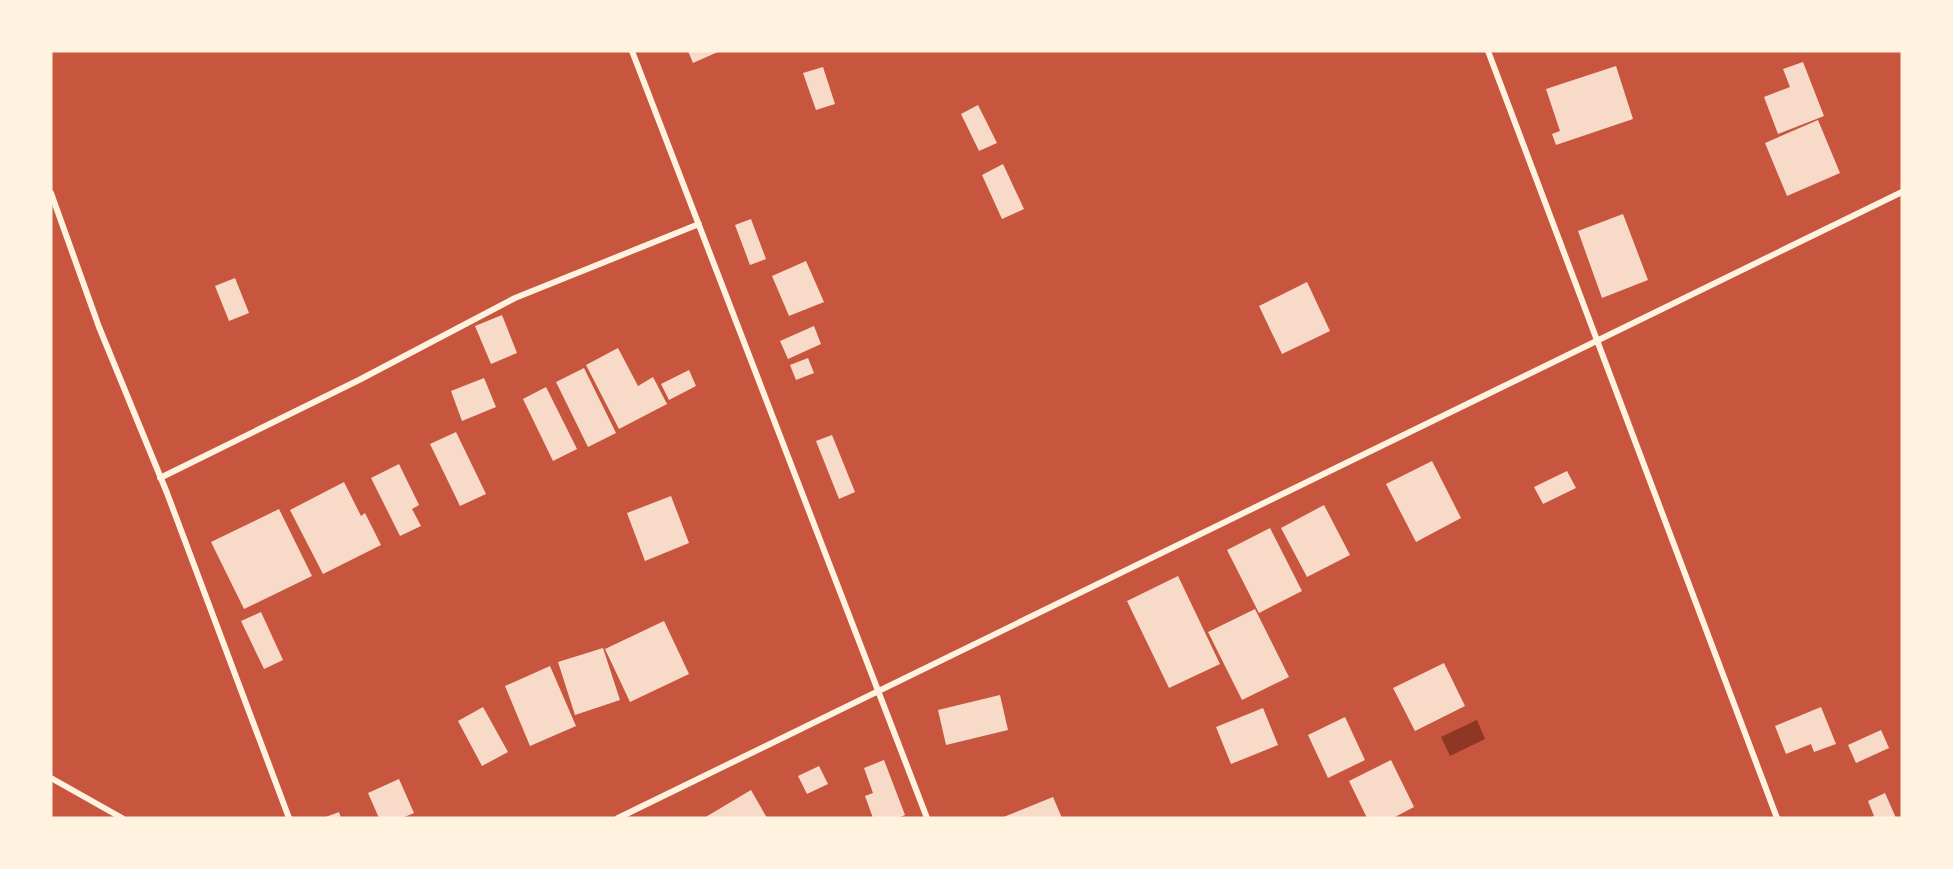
<svg xmlns="http://www.w3.org/2000/svg" width="1953" height="869" viewBox="0 0 1953 869" font-family="'Golos Text',sans-serif">
<style>
.water{fill:#8f3625}
.building{fill:#f7dbc8}
.lines{fill:none;stroke-linecap:round;stroke-linejoin:round}
.minor{stroke:#fff3e0;stroke-width:6}
</style>
<rect width="100%" height="100%" fill="#c8553d"/>
<path class="water" d="M1477 720 1485 739 1450 756 1441 737Z"/>
<path class="building" d="M688 51H720L693 63Z
M1803 62 1824 116 1778 134 1764 97 1790 87 1783 69Z
M1616 66 1633 119 1556 145 1552 134 1560 131 1546 89Z
M823 67 835 104 816 110 803 73Z
M978 105 997 143 979 151 961 114Z
M1818 120 1840 173 1787 196 1765 143Z
M1003 164 1024 209 1002 219 982 175Z
M1623 214 1648 280 1602 298 1578 231Z
M751 219 766 259 750 265 735 225Z
M806 261 824 302 789 316 772 276Z
M235 278 249 313 229 321 215 286Z
M1307 282 1330 331 1282 354 1259 306Z
M502 315 517 353 491 364 475 326Z
M814 326 821 344 788 359 780 341Z
M618 348 638 386 653 377 667 404 619 429 586 365Z
M808 358 814 373 796 380 790 365Z
M584 368 616 433 588 447 556 382Z
M689 370 696 386 669 400 661 384Z
M484 378 496 407 462 421 451 391Z
M546 387 577 449 553 461 523 399Z
M456 432 486 494 460 506 430 444Z
M832 435 855 492 839 499 816 441Z
M1432 461 1461 518 1416 542 1386 484Z
M399 464 419 505 412 509 421 526 400 536 371 478Z
M1567 471 1576 488 1543 504 1534 487Z
M344 482 361 516 365 513 381 545 323 574 290 510Z
M671 496 689 543 645 561 627 513Z
M1324 505 1350 555 1307 577 1281 528Z
M279 509 312 576 244 609 211 542Z
M1270 528 1302 591 1259 613 1227 550Z
M1178 576 1220 664 1169 688 1127 601Z
M1255 609 1289 677 1242 700 1208 632Z
M261 612 283 660 264 669 241 621Z
M664 621 689 674 630 702 605 649Z
M603 648 620 700 575 715 558 662Z
M1444 663 1465 706 1415 731 1393 688Z
M550 666 576 726 530 746 505 686Z
M1000 695 1008 730 946 745 938 710Z
M483 707 508 752 482 766 458 721Z
M1821 707 1836 744 1814 752 1811 744 1786 754 1775 726Z
M1263 708 1278 745 1231 764 1216 727Z
M1345 717 1365 760 1328 778 1308 735Z
M1881 730 1889 748 1856 763 1848 745Z
M884 760 905 815 898 818H873L865 796 873 793 864 768Z
M1391 760 1414 807 1393 818H1367L1349 781Z
M819 766 828 784 807 794 798 776Z
M399 779 414 813 402 818H379L368 793Z
M751 790 767 818H704Z
M1885 793 1896 818H1869L1874 816 1868 801Z
M1053 797 1062 818H1001Z
M339 812 341 818H323Z"/>
<g class="lines">
<path class="minor" d="M632 51 927 818
M1488 51 1777 818
M51 193 99 327 167 493 289 818
M160 478 359 380 515 298 699 224
M51 778 122 818
M618 818 1902 192"/>
</g>
<rect width="1953" height="869" fill="none" stroke="#fff3e0" stroke-width="105"/>
</svg>
